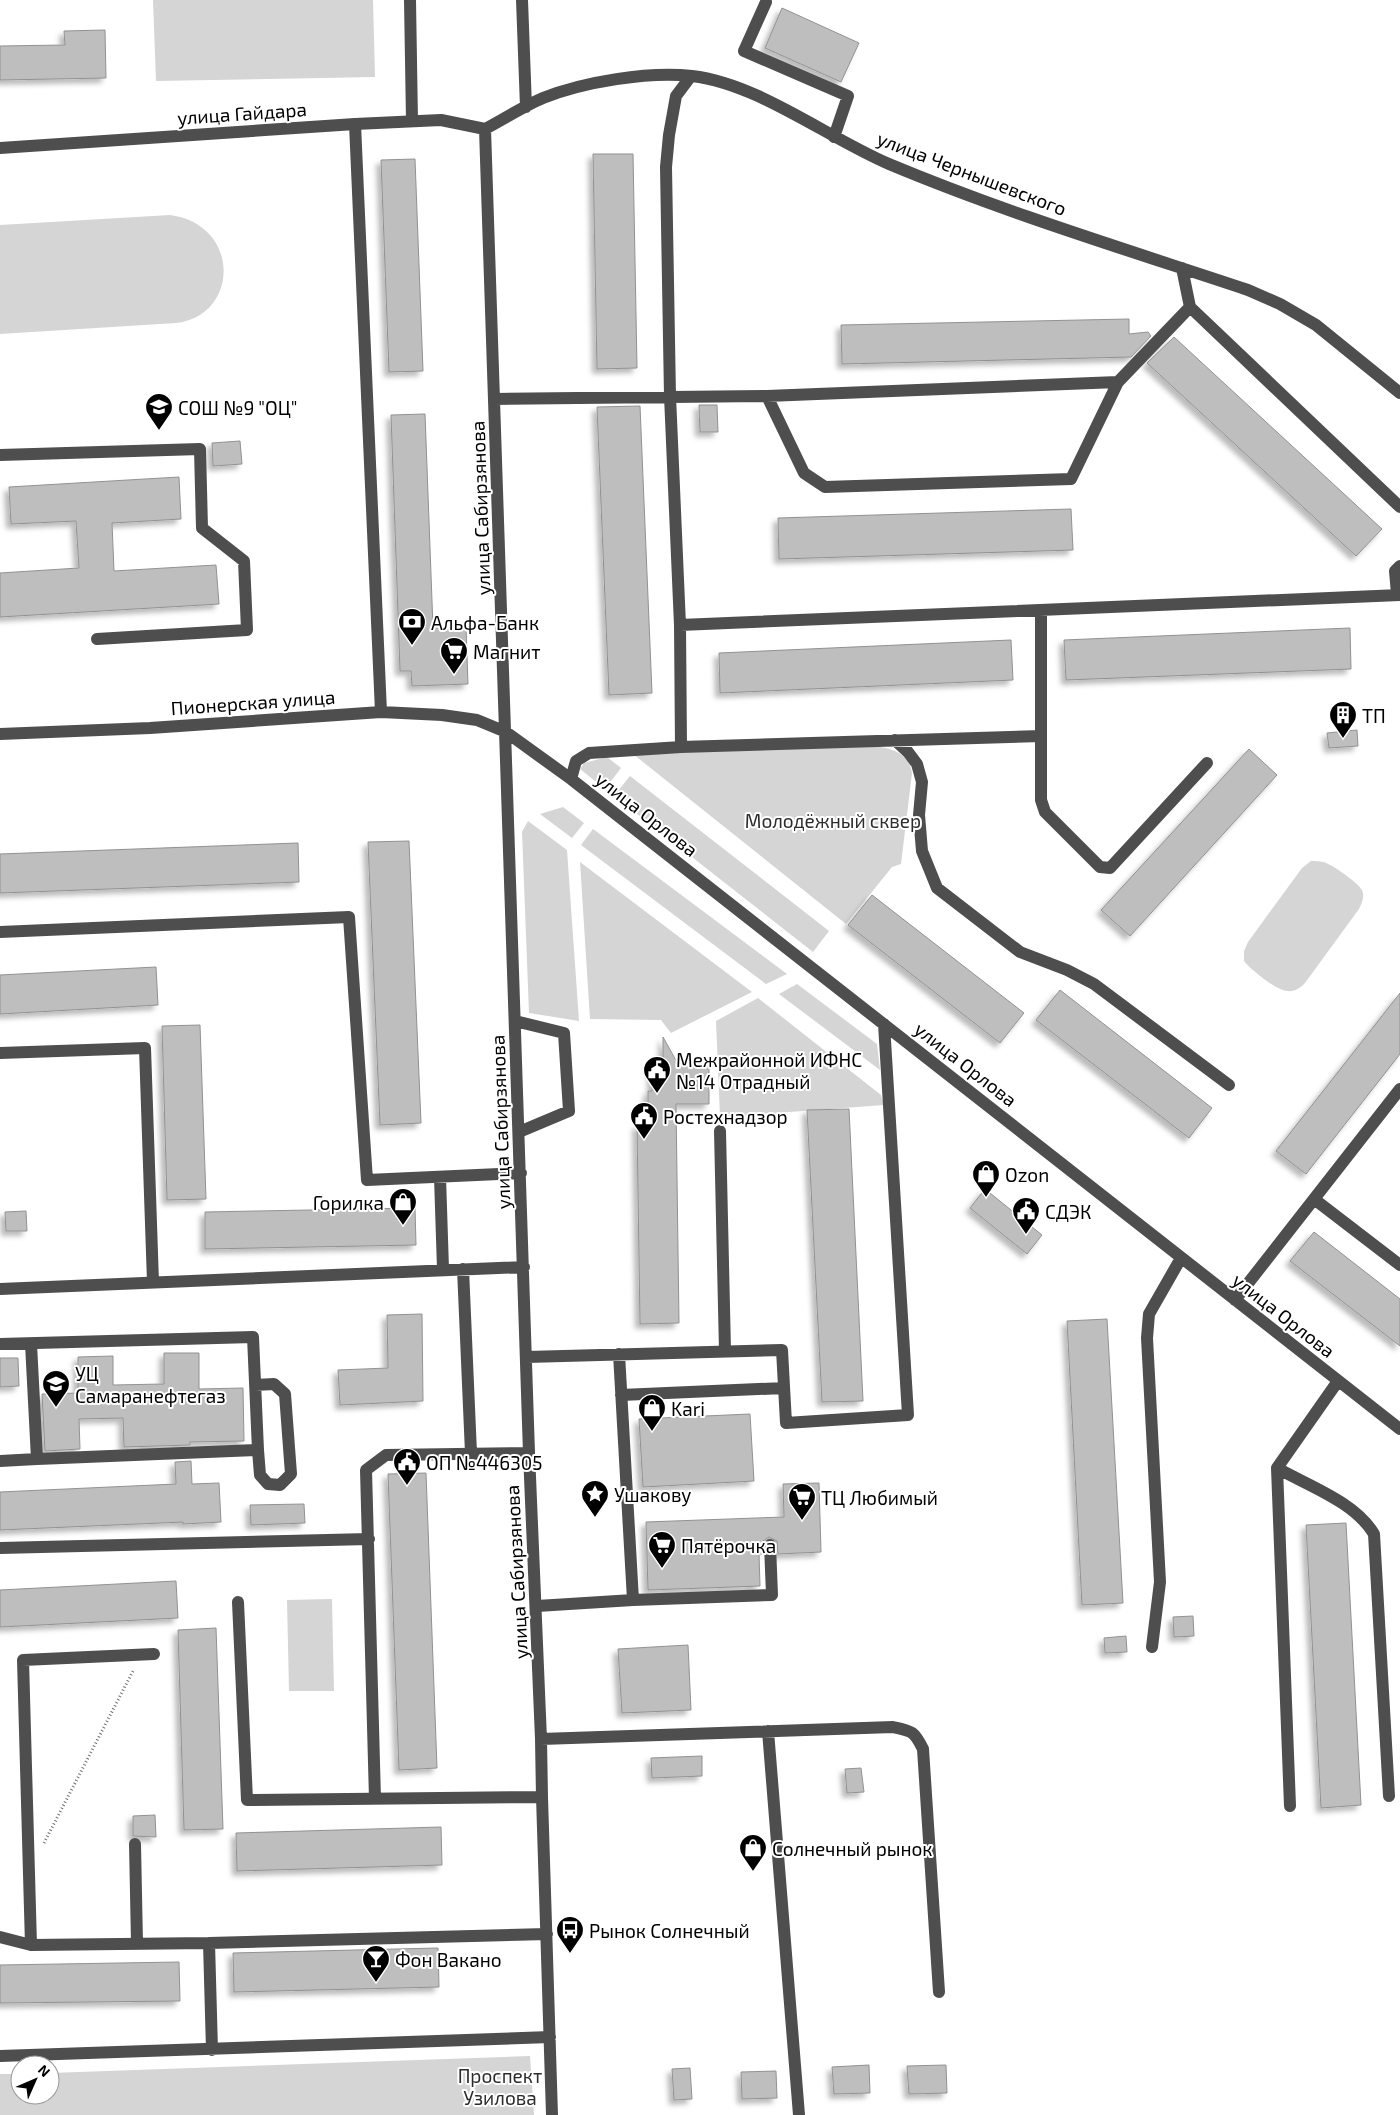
<svg xmlns="http://www.w3.org/2000/svg" width="1400" height="2115" viewBox="0 0 1400 2115" font-family="'Exo 2',sans-serif">
<style>
.green{fill:#d5d5d5}
.building{fill:#bebebe;stroke:#929292;filter:url(#shadow)}
.lines{fill:none;stroke-linecap:round;stroke-linejoin:round}
.path{stroke:#707070;stroke-width:3;stroke-dasharray:1 2.5;stroke-linecap:butt}
.minor{stroke:#4e4e4e;stroke-width:12}
.labels{text-anchor:middle;dominant-baseline:central;stroke-width:4;stroke-linejoin:round;paint-order:stroke}
.street-label{font-size:19px;fill:#000;stroke:#fff}
.poi-label{font-size:19px;fill:#000;stroke:#fff;text-anchor:start}
.park-label{font-size:19px;fill:#2c2c2c;stroke:#fff}
</style>
<defs>
<filter id="shadow"><feDropShadow dx="-4.5" dy="4.5" stdDeviation="2.5" flood-color="#0004"/></filter>
</defs>
<rect width="100%" height="100%" fill="#fff"/>
<path class="green" d="M153 0H373L375 77 156 81Z
M170 215C242 225 239 316 176 323L0 334V225Z
M875 746C893 749 909 753 912 773L901 864 892 867 846 924 633 754Z
M607 757 621 768 605 789 580 769 584 763Z
M630 776 829 931 813 952 614 796Z
M563 807 584 823 572 838 540 814Z
M528 821 567 850 579 1021 529 1013 522 832Z
M593 829 787 974 766 984 581 845Z
M1311 861C1315 861 1319 861 1323 862 1332 864 1357 882 1362 890 1365 896 1362 903 1359 909L1305 983C1300 988 1295 992 1287 991 1276 990 1251 970 1244 961V951L1248 942 1302 868Z
M580 862 752 992 671 1033 661 1020 590 1019Z
M797 984 877 1044 880 1070 779 994Z
M758 998 881 1095 884 1105 720 1117 716 1021Z
M332 1599 334 1691H289L287 1600Z
M530 2056 534 2115H0V2074H20V2095H50V2073Z"/>
<path class="building" d="M782 8 859 43 841 82 765 48Z
M105 30 106 78 0 80V46L65 45 64 31Z
M593 154H633L637 368 597 369Z
M415 159 423 371 389 372 381 160Z
M1129 319V334L1148 332 1151 336 1131 357 842 364 841 325Z
M1174 337 1382 529 1356 556 1147 363Z
M699 405H717L718 432H700Z
M640 406 652 693 609 695 597 407Z
M425 414 433 628 466 627 468 684 412 686 411 671H400L391 415Z
M240 441 242 464 213 466 212 443Z
M179 477 181 519 112 523 114 571 216 565 219 604 0 617V573L79 568 76 521 11 524 9 487Z
M1071 509 1073 550 779 559 778 518Z
M1350 628 1351 669 1066 680 1064 640Z
M1011 640 1013 680 720 693 719 653Z
M1357 730 1358 746 1329 748 1327 733Z
M1249 749 1277 775 1130 936 1101 910Z
M409 841 421 1123 380 1125 368 842Z
M298 843 299 882 0 893V854Z
M872 895 1024 1013 1000 1043 848 925Z
M156 967 158 1005 0 1014V975Z
M1060 990 1212 1108 1189 1138 1036 1020Z
M1400 993V1054L1306 1174 1276 1151Z
M200 1025 206 1199 167 1200 162 1026Z
M663 1037 678 1064 709 1065V1104H676L679 1323 640 1324 637 1125H648V1091H652V1065H663Z
M849 1109 863 1401 822 1402 807 1110Z
M985 1189 1042 1235 1027 1254 970 1208Z
M415 1208 416 1245 205 1249V1212Z
M26 1211 27 1231H6L5 1212Z
M1314 1232 1400 1299V1346L1290 1261Z
M422 1314 423 1401 340 1405 338 1370 388 1368 387 1315Z
M1107 1319 1123 1603 1082 1605 1067 1321Z
M164 1353H199V1389L243 1388 244 1441 190 1442V1445L124 1447 123 1418 79 1419 80 1449 45 1451 42 1394 78 1393V1357L113 1356V1385L164 1384Z
M0 1358H18L19 1386 0 1387Z
M750 1414 754 1481 643 1487 639 1419Z
M191 1461 192 1484 219 1483 221 1522 183 1524V1522L0 1530V1492L176 1484 175 1462Z
M426 1473 437 1768 399 1770 388 1474Z
M819 1483 821 1552 778 1554 777 1541 769 1537 763 1541 762 1554H759L760 1586 648 1590 646 1522 784 1517 783 1484Z
M304 1504 305 1523 251 1525 250 1505Z
M1346 1523 1361 1805 1321 1808 1306 1525Z
M176 1581 178 1618 0 1627V1590Z
M1193 1616 1194 1636 1174 1637 1173 1617Z
M216 1628 223 1829 184 1830 178 1630Z
M1126 1636 1127 1652 1105 1653 1104 1638Z
M688 1645 691 1710 622 1713 618 1649Z
M702 1756V1776L652 1778 651 1758Z
M861 1768 864 1792 847 1793 845 1769Z
M155 1815 156 1837 133 1836V1816Z
M441 1827 442 1865 237 1871 236 1833Z
M438 1948 439 1987 234 1992 233 1953Z
M179 1962 180 2001 0 2003V1965Z
M869 2065 870 2093 834 2094 832 2067Z
M946 2065 947 2093 909 2094 907 2066Z
M690 2068 692 2099 674 2100 672 2069Z
M776 2071 777 2098 742 2099 741 2072Z"/>
<g class="lines">
<path class="path" d="M44 1843 133 1671"/>
<path class="minor" d="M410 0 412 121
M522 0 526 107
M766 2 744 51 848 96 834 137
M355 124 381 712
M485 129 529 1453 541 1739 542 1797 552 2115
M485 129C504 119 524 106 543 98 583 82 649 71 692 76 759 84 826 137 889 164 1006 213 1128 250 1248 290L1280 304 1316 325 1400 393
M0 148 355 124 441 120 485 129
M1190 307 1400 507
M767 396 804 473 825 487 1071 479 1118 382
M495 399 767 396 1118 382 1190 307 1182 268
M0 455 200 449 202 528 244 561 247 630 97 639
M1397 594 1395 571 1400 566
M1041 610V800L1045 812 1100 867 1110 868 1207 763
M680 625 1400 595
M0 734 150 728 381 712 442 715 477 720 506 732 571 779 1400 1429
M895 740 908 752 917 764 922 782 919 815 922 851 937 888 1020 952 1067 970 1094 984 1229 1085
M681 747 680 625 670 396 666 167 669 135 676 96 691 76
M571 779 576 761 589 753 681 747 1041 736
M0 932 349 917 367 1180 521 1173
M515 1021 564 1033 569 1111 519 1132
M0 1053 145 1048 153 1282
M720 1131 725 1351
M440 1177 443 1269
M1314 1199 1400 1265
M463 1269 471 1453
M0 1289 524 1267
M1235 1300 1400 1089
M0 1344 253 1337 258 1450 37 1459 31 1344
M527 1357 782 1350 786 1423 908 1415 884 1024
M1338 1381 1277 1468C1309 1486 1355 1502 1374 1534L1389 1796
M255 1385 274 1384 285 1394 291 1474 280 1485 268 1484 260 1475 258 1450
M621 1395 784 1388
M0 1461 37 1459
M1277 1468 1290 1806
M0 1548 369 1539
M633 1600 772 1595 770 1545
M238 1602 247 1800 542 1797
M537 1606 633 1600 619 1354
M1152 1647 1160 1582 1147 1338 1149 1314 1181 1258
M768 1731 799 2115
M541 1739 893 1727C912 1731 914 1731 923 1749L939 1992
M375 1799 366 1470 386 1455 529 1453
M135 1844 137 1943
M0 1937 31 1945 209 1943 547 1934
M209 1943 212 2050
M31 1945 23 1660 154 1654
M0 2056 550 2037"/>
</g>
<defs>
<symbol id="school-pin" viewBox="-11 -11 22 30"><path d="M0 17L-7.5 6A9.5 9.5 0 1 1 7.5 6Z" fill="#000" stroke="#fff"/><path d="M0-5L7-2L0 1L-7-2ZM-4 1L0 2.5L4 1V4Q0 6-4 4Z" fill="#fff"/></symbol>
<symbol id="bank-pin" viewBox="-11 -11 22 30"><path d="M0 17L-7.5 6A9.5 9.5 0 1 1 7.5 6Z" fill="#000" stroke="#fff"/><path d="M-6-4H6V4H-6ZM0-2.3a2.3 2.3 0 1 0 0 4.6a2.3 2.3 0 1 0 0-4.6Z" fill="#fff"/></symbol>
<symbol id="supermarket-pin" viewBox="-11 -11 22 30"><path d="M0 17L-7.5 6A9.5 9.5 0 1 1 7.5 6Z" fill="#000" stroke="#fff"/><path d="M-6-5.5h2.5l.6 2H6L4.5 2H-2.5L-4.4-4H-6ZM-1.5 3.2a1.3 1.3 0 1 0 .1 0ZM3 3.2a1.3 1.3 0 1 0 .1 0Z" fill="#fff"/></symbol>
<symbol id="building-pin" viewBox="-11 -11 22 30"><path d="M0 17L-7.5 6A9.5 9.5 0 1 1 7.5 6Z" fill="#000" stroke="#fff"/><path d="M-4-6H4V6H1V3H-1V6H-4ZM-2.5-4.3h1.7v1.8h-1.7ZM.8-4.3h1.7v1.8H.8ZM-2.5-1h1.7V.8h-1.7ZM.8-1h1.7V.8H.8Z" fill="#fff"/></symbol>
<symbol id="civic-pin" viewBox="-11 -11 22 30"><path d="M0 17L-7.5 6A9.5 9.5 0 1 1 7.5 6Z" fill="#000" stroke="#fff"/><path d="M-.6-6.5H3V-4.5H.6V-3L4-1V1h2V6H-6V1h2V-1L-.6-3ZM-1.2 2.5V6h2.4V2.5Z" fill="#fff"/></symbol>
<symbol id="shop-pin" viewBox="-11 -11 22 30"><path d="M0 17L-7.5 6A9.5 9.5 0 1 1 7.5 6Z" fill="#000" stroke="#fff"/><path d="M-5-2.5h2.3a2.7 3.5 0 0 1 5.4 0H5L5.5 6h-11ZM-1.5-2.5h3a1.5 2.3 0 0 0-3 0Z" fill="#fff"/></symbol>
<symbol id="university-pin" viewBox="-11 -11 22 30"><path d="M0 17L-7.5 6A9.5 9.5 0 1 1 7.5 6Z" fill="#000" stroke="#fff"/><path d="M0-5L7-2L0 1L-7-2ZM-4 1L0 2.5L4 1V4Q0 6-4 4Z" fill="#fff"/></symbol>
<symbol id="sight-pin" viewBox="-11 -11 22 30"><path d="M0 17L-7.5 6A9.5 9.5 0 1 1 7.5 6Z" fill="#000" stroke="#fff"/><path d="M0-6L1.8-2.2L6-1.7L2.9 1.2L3.7 5.4L0 3.3L-3.7 5.4L-2.9 1.2L-6-1.7L-1.8-2.2Z" fill="#fff"/></symbol>
<symbol id="bus-pin" viewBox="-11 -11 22 30"><path d="M0 17L-7.5 6A9.5 9.5 0 1 1 7.5 6Z" fill="#000" stroke="#fff"/><path d="M-5-6H5V4H4V6H2V4H-2V6H-4V4H-5ZM-3.5-4V0h7V-4ZM-3.5 1.2v1.5H-2V1.2ZM2 1.2v1.5H3.5V1.2Z" fill="#fff"/></symbol>
<symbol id="bar-pin" viewBox="-11 -11 22 30"><path d="M0 17L-7.5 6A9.5 9.5 0 1 1 7.5 6Z" fill="#000" stroke="#fff"/><path d="M-6-5H6L.8 .8V4.5H3.5V6h-7V4.5H-.8V.8Z" fill="#fff"/></symbol>
</defs>
<g fill-rule="evenodd">
<use href="#school-pin" x="143" y="391" width="32" height="43"/>
<use href="#bank-pin" x="396" y="606" width="32" height="43"/>
<use href="#supermarket-pin" x="438" y="635" width="32" height="43"/>
<use href="#building-pin" x="1327" y="699" width="32" height="43"/>
<use href="#civic-pin" x="641" y="1054" width="32" height="43"/>
<use href="#civic-pin" x="628" y="1100" width="32" height="43"/>
<use href="#shop-pin" x="970" y="1158" width="32" height="43"/>
<use href="#shop-pin" x="387" y="1186" width="32" height="43"/>
<use href="#civic-pin" x="1010" y="1195" width="32" height="43"/>
<use href="#university-pin" x="40" y="1368" width="32" height="43"/>
<use href="#shop-pin" x="636" y="1392" width="32" height="43"/>
<use href="#civic-pin" x="391" y="1446" width="32" height="43"/>
<use href="#sight-pin" x="579" y="1478" width="32" height="43"/>
<use href="#supermarket-pin" x="786" y="1481" width="32" height="43"/>
<use href="#supermarket-pin" x="646" y="1529" width="32" height="43"/>
<use href="#shop-pin" x="737" y="1832" width="32" height="43"/>
<use href="#bus-pin" x="554" y="1914" width="32" height="43"/>
<use href="#bar-pin" x="360" y="1943" width="32" height="43"/>
</g>
<g class="labels">
<g class="street-label">
<text transform="translate(242 113) rotate(-4)">улица Гайдара</text>
<text transform="translate(972 173) rotate(21)">улица Чернышевского</text>
<text transform="translate(480 508) rotate(-92)">улица Сабирзянова</text>
<text transform="translate(253 702) rotate(-4)">Пионерская улица</text>
<text transform="translate(647 814) rotate(38)">улица Орлова</text>
<text transform="translate(966 1064) rotate(38)">улица Орлова</text>
<text transform="translate(500 1122) rotate(-92)">улица Сабирзянова</text>
<text transform="translate(1284 1315) rotate(38)">улица Орлова</text>
<text transform="translate(516 1572) rotate(-93)">улица Сабирзянова</text>
</g>
<g class="poi-label">
<text x="178" y="407">СОШ №9 "ОЦ"</text>
<text x="431" y="622">Альфа-Банк</text>
<text x="473" y="651">Магнит</text>
<text x="1362" y="715">ТП</text>
<text x="676" y="1059">Межрайонной ИФНС<tspan x="676" dy="22">№14 Отрадный</tspan></text>
<text x="663" y="1116">Ростехнадзор</text>
<text x="1005" y="1174">Ozon</text>
<text x="384" y="1202" text-anchor="end">Горилка</text>
<text x="1045" y="1211">СДЭК</text>
<text x="75" y="1373">УЦ<tspan x="75" dy="22">Самаранефтегаз</tspan></text>
<text x="671" y="1408">Kari</text>
<text x="426" y="1462">ОП №446305</text>
<text x="614" y="1494">Ушакову</text>
<text x="821" y="1497">ТЦ Любимый</text>
<text x="681" y="1545">Пятёрочка</text>
<text x="772" y="1848">Солнечный рынок</text>
<text x="589" y="1930">Рынок Солнечный</text>
<text x="395" y="1959">Фон Вакано</text>
</g>
<g class="park-label">
<text x="833" y="820">Молодёжный сквер</text>
<text x="500" y="2075">Проспект<tspan x="500" dy="22">Узилова</tspan></text>
</g>
</g>
<g transform="translate(35 2080) rotate(45)"><circle r="24" fill="#ffffff" stroke="#999999"/>
<path d="M0-4L9 19L0 12L-9 19Z" fill="#000000"/>
<text y="-8" font-size="14" font-weight="bold" text-anchor="middle" fill="#000000">N</text>
</g>
</svg>
